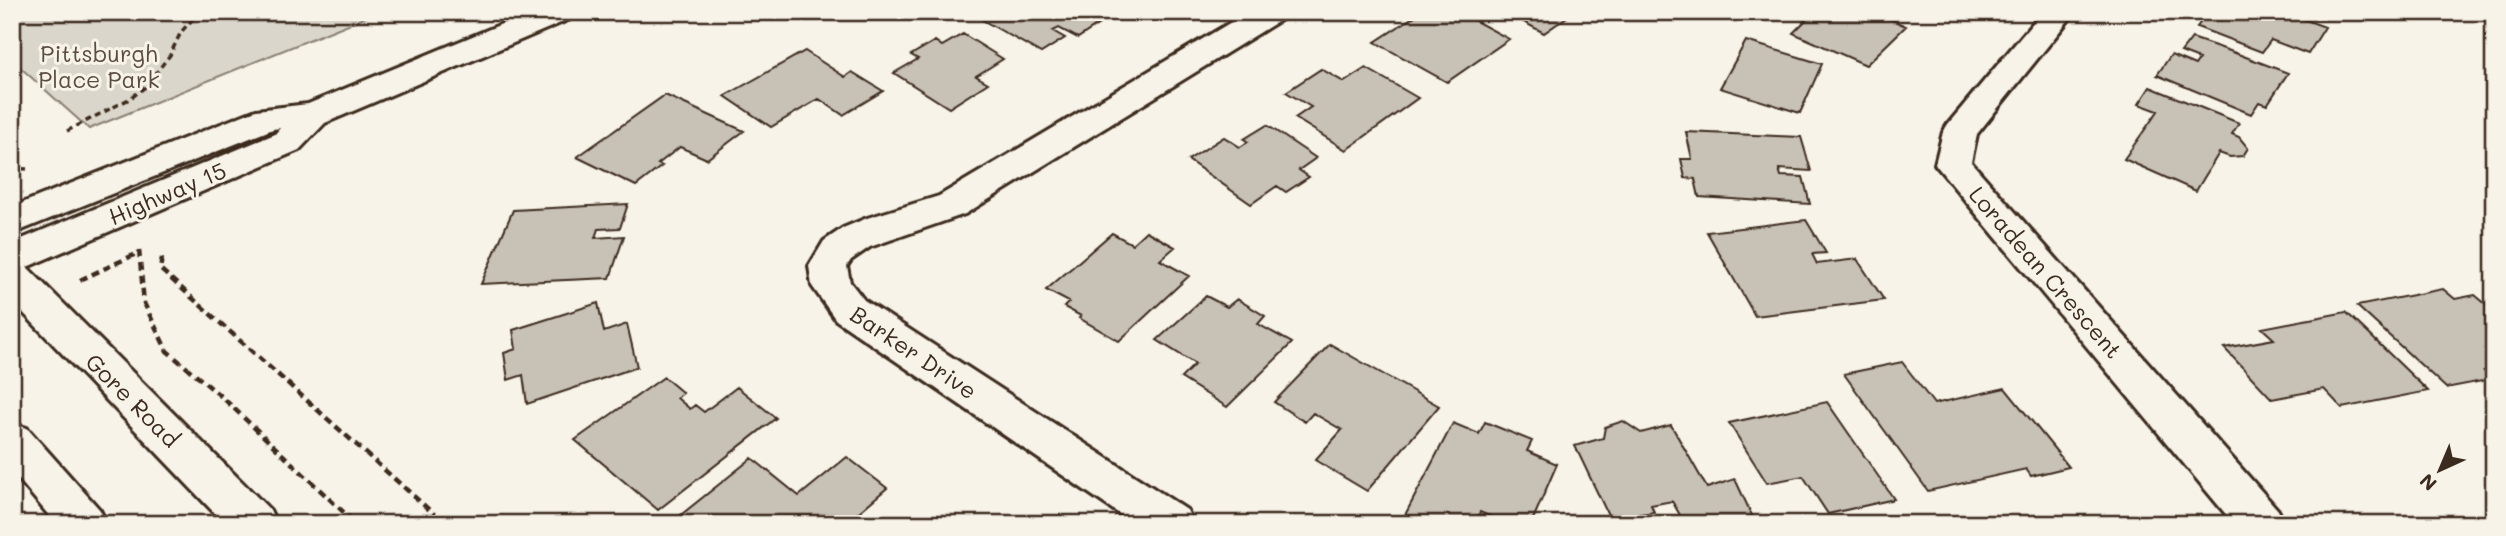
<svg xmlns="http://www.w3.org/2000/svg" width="2506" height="536" viewBox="0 0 2506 536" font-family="Mali,sans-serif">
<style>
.green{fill:#dbd6cb;stroke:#8b8074;stroke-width:2}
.building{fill:#c8c1b6;stroke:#3b2a1e;stroke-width:2}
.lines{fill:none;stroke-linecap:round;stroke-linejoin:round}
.minor-casing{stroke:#3b2a1e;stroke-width:6}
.major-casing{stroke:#3b2a1e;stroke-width:6}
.path-far1{stroke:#3b2a1e;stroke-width:3.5;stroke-dasharray:6 4.5;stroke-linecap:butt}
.path{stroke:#3b2a1e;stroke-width:4.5;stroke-dasharray:8 5;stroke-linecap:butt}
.minor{fill:#f7f3e8;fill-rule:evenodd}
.major{fill:#f7f3e8;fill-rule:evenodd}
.labels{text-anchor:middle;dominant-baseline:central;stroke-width:6;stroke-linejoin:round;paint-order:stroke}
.park-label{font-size:23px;fill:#5b4c41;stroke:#f7f3e8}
.street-label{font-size:23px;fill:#3b2a1e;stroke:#f7f3e8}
</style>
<rect width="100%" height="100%" fill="#f7f3e8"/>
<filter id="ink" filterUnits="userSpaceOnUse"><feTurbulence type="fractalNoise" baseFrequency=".0143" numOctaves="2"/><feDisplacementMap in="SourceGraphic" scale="14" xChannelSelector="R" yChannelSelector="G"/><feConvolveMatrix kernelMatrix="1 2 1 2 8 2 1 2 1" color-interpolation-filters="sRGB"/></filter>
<g filter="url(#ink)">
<path class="green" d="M12 12H378L89 129 12 60Z"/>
<path class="building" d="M984 12H1104L1111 16 1078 38 1059 28 1053 31 1065 38 1041 53 977 17Z
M1421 12H1459L1509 39 1447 82 1375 42Z
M1505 12H1574L1544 33Z
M1823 12H1874L1906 26 1866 65 1793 33 1811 15 1817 18Z
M2208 12H2284L2325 27 2308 54 2271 40 2262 52 2197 27Z
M963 34 1003 59 976 76 988 83 949 108 894 73 918 59 911 55 935 41 942 46Z
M2192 38 2230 51 2288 73 2267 105 2259 102 2251 114 2157 75 2171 55 2195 65 2199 59 2181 52Z
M1746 41 1822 64 1800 113 1720 88Z
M805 51 845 77 852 72 883 91 843 115 819 99 771 127 725 96Z
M1366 68 1418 98 1346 150 1295 118 1311 107 1286 92 1321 69 1344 82Z
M2150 87 2239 123 2232 134 2239 137 2248 148 2243 156 2230 157 2219 153 2196 191 2124 159 2158 111 2139 104Z
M665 95 744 131 707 159 680 147 658 164 662 166 636 186 577 157Z
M1267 125 1316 158 1299 170 1309 177 1286 192 1277 186 1251 204 1188 160 1224 137 1240 147 1248 142 1244 139Z
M1686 132 1801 137 1811 171 1779 169 1781 176 1803 177 1810 204 1699 197 1695 179 1685 178 1681 159H1692Z
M628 204 620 228 598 229 595 238 624 236 610 278 481 284 513 210Z
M1806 220 1826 253 1812 254 1817 264 1857 259 1884 300 1755 316 1707 232Z
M1146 231 1175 247 1160 260 1189 276 1119 341 1079 318 1081 316 1064 307 1069 302 1046 290 1112 233 1132 244Z
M2443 289 2455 299 2475 295 2494 311V369L2484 371 2493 379 2446 388 2357 306Z
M1206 296 1227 307 1237 299 1265 316 1258 324 1292 343 1227 407 1181 378 1195 364 1157 340Z
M598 303 604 332 627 324 637 367 527 404 523 375 508 380 504 353 516 349 513 330Z
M2346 312 2428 391 2342 408 2324 389 2272 399 2224 348 2274 339 2262 328Z
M1330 344 1439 406 1367 491 1315 460 1342 430 1313 413 1305 422 1274 402Z
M1902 362 1934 404 2005 388 2069 467 2031 476 2026 469 1928 491 1844 374Z
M664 377 683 393 677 398 690 409 695 405 704 412 737 387 776 418 658 510 575 440Z
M1827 402 1894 499 1828 514 1803 476 1767 483 1729 423Z
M1623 421 1641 433 1671 425 1707 488 1735 479 1756 524H1685L1672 501 1651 505 1654 512 1610 519 1575 446 1603 438 1605 427Z
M1485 422 1532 441 1527 451 1557 464 1531 524H1508L1480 512 1475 524H1426L1405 515 1453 423 1479 434Z
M847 457 887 488 845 524 672 522 752 458 799 496Z"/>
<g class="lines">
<defs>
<path id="minor" d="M1248 12H1287L1282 19 965 214 870 247 851 260 847 266 850 282 864 300 1187 510 1194 524H1134L836 320 812 286 809 266 824 241 843 228 867 218 939 196Z
M2042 12H2075L1977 134 1971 162 2278 510 2285 524H2234L1935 164 1943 132 1948 124Z"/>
<path id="major" d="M531 12H575L570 19 325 123 299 150 27 267 270 510 277 524H225L12 301V243L275 134 280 128 273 129 12 234V207L256 110 308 104Z
M12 423 27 428 100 510 107 524H56L12 471Z"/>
</defs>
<use href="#minor" class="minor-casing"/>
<use href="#major" class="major-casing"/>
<path class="path-far1" d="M67 131 131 98 145 87 170 55 181 32 199 12
M12 168 27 169"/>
<path class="path" d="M139 250 144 303 167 351 223 398 356 524
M162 258 160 269 445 524
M80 280 136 254"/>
<use href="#minor" class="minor"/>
<use href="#major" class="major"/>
</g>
</g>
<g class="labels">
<g class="park-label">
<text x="99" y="53">Pittsburgh<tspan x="99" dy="26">Place Park</tspan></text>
</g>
<g class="street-label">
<text transform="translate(167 193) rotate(-23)">Highway 15</text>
<text transform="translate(2046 272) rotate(49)">Loradean Crescent</text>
<text transform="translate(914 352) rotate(34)">Barker Drive</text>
<text transform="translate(133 400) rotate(45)">Gore Road</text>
</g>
</g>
<rect width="2506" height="536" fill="none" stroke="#f7f3e8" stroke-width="42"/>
<rect x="21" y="21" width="2464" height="494" fill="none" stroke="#3b2a1e" stroke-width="2.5" filter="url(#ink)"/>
<g transform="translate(2440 470) rotate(224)" stroke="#f7f3e8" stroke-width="5" paint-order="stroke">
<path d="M0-5L12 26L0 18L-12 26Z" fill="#3b2a1e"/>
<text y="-10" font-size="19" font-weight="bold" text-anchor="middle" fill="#3b2a1e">N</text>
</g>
</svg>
